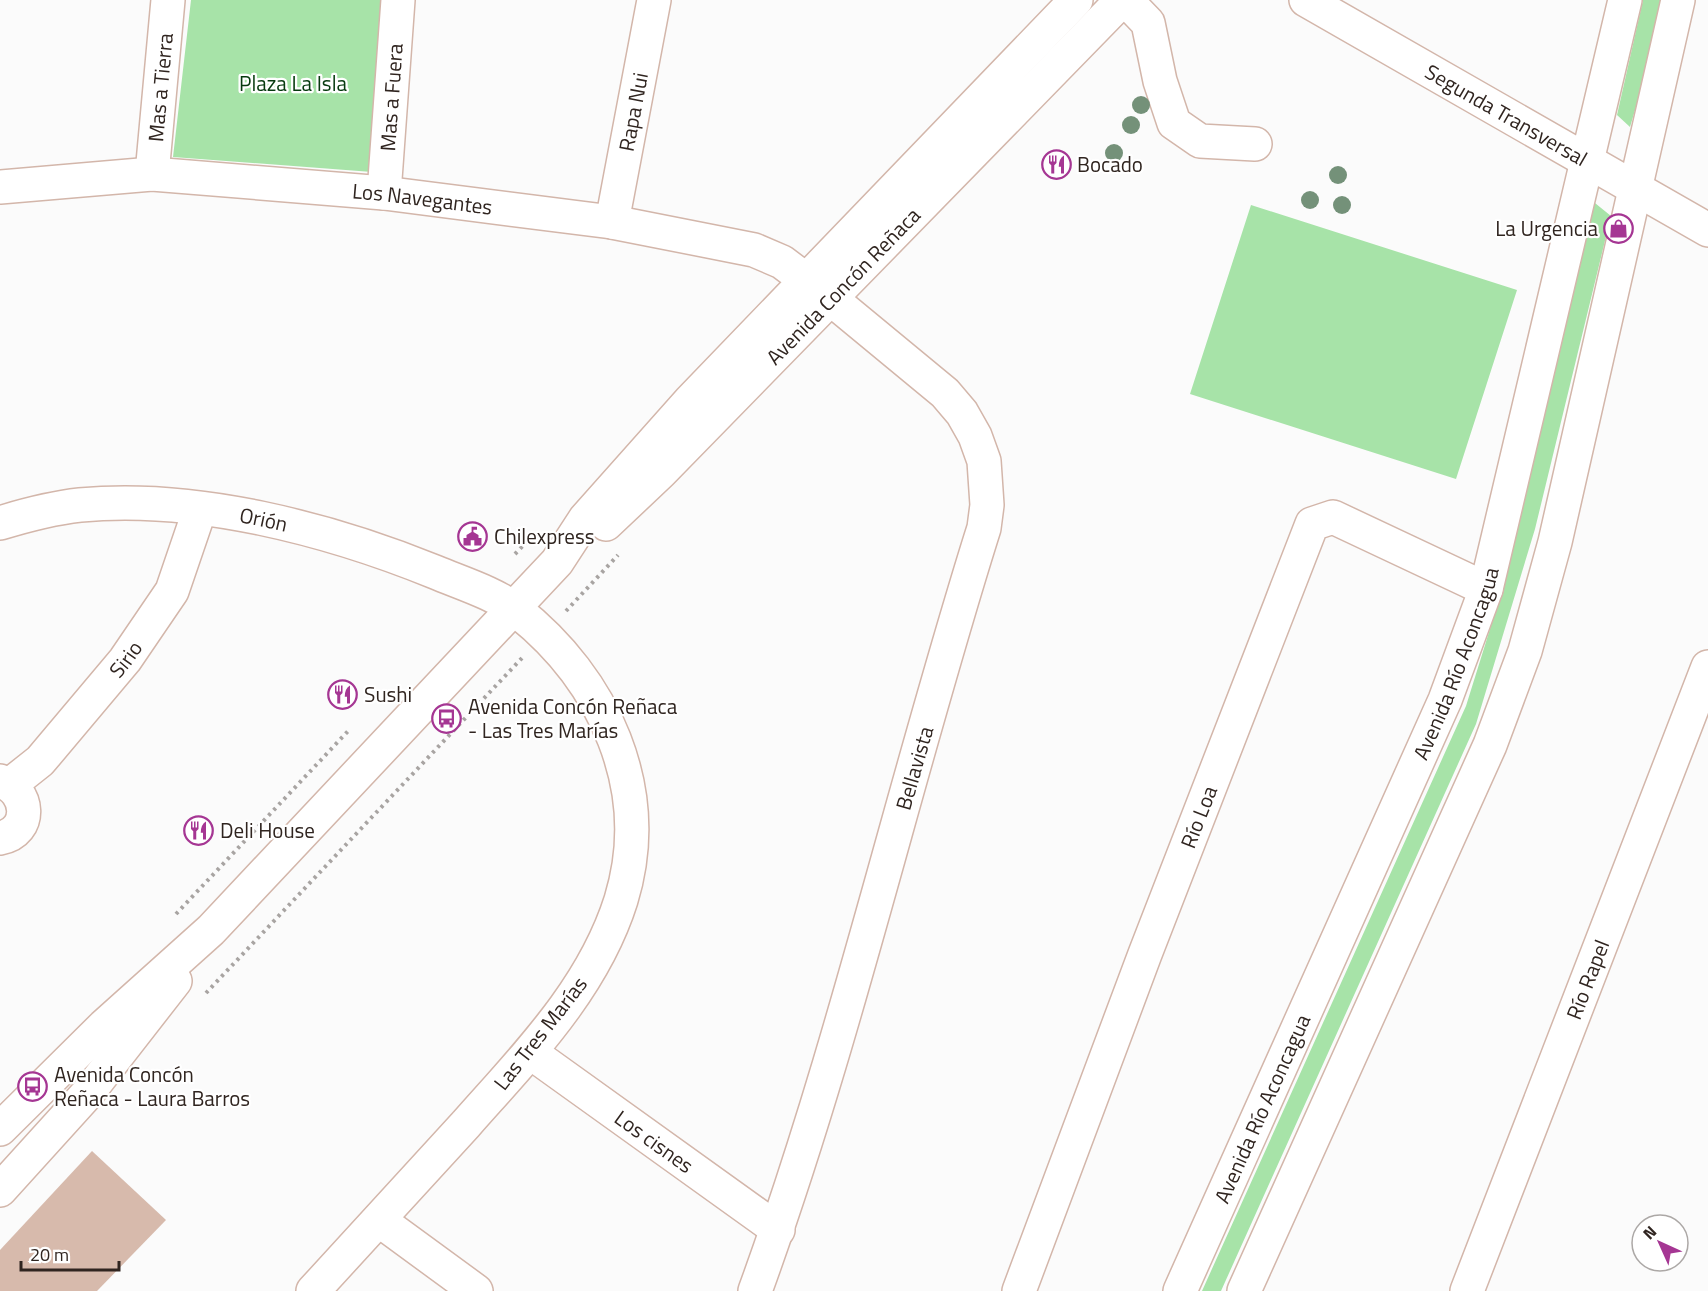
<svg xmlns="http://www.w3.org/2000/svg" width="1708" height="1291" viewBox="0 0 1708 1291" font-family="'Titillium Web',sans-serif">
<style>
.green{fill:#a7e3a8}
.building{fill:#d7baac}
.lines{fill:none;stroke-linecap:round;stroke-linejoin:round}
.minor-casing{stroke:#d3b6aa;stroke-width:36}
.major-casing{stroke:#d3b6aa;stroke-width:36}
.path{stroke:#a8a4a2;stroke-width:4;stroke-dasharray:3 4.5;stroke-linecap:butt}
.minor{stroke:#fff;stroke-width:33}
.major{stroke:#fff;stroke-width:33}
.tree{fill:#749179}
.labels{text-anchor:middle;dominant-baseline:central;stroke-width:4.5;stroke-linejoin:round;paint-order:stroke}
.park-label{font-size:21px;fill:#063a0e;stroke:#fff}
.street-label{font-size:21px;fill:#302520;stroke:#fff}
.poi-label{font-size:21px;fill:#302520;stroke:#fff;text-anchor:start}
</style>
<rect width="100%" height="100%" fill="#fbfbfb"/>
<path class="green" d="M191 0H381L372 172 173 157Z
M1643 0H1668L1630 127 1617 115Z
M1590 199 1611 216 1535 529 1476 724 1221 1291H1202L1466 706 1504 584Z
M1251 205 1517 290 1456 479 1190 394Z"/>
<path class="building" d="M92 1151 166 1220 97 1291H0V1250Z"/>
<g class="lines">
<defs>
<g id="minor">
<path d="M1126 0 1148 23 1160 81 1174 123 1200 141 1255 144"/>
<path id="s1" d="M1306 0 1708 230"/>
<path id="s2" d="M152 174 168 0"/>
<path id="s3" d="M0 187 152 174 384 193 612 222 754 250 782 262 830 298 945 393 962 413 975 436 984 461 987 505 984 528C904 781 846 1041 755 1291"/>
<path id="s4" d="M384 193 398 0"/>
<path id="s5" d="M612 222 654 0"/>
<path id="s6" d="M0 523C26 515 53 508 80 505 196 494 329 529 435 572 461 583 494 593 516 610 604 679 655 789 621 900 593 989 526 1056 466 1124 415 1180 364 1236 313 1291"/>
<path d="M0 781C30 790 33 832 0 838"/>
<path id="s7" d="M11 784 40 761 125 660 172 591 200 509"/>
<path id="s8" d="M530 1052 778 1230"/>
<path d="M379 1220 476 1291"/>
<path id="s9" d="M1019 1291 1145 954 1312 524 1333 517 1486 589"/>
<path id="s10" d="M1180 1291 1445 700 1486 589 1625 0"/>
<path d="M1244 1291 1490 745 1525 651 1555 542 1678 0"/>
<path id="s11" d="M1467 1291 1708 667"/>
</g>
<g id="major">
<path id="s12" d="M606 524 661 472 1122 0"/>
<path d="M0 1129 104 1026 211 930 557 562 585 519 690 401 1076 0"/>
<path d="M0 1190 87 1094 175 981"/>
</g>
</defs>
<use href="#minor" class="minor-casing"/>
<use href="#major" class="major-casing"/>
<path class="path" d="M515 554 533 535
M566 611 618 555
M176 914 350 729
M206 993 522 658"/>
<use href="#minor" class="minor"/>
<use href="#major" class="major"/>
</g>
<g class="tree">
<circle cx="1141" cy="105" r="9"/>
<circle cx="1131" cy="125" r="9"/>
<circle cx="1114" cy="153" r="9"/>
<circle cx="1338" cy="175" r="9"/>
<circle cx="1310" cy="200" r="9"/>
<circle cx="1342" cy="205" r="9"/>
</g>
<defs>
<symbol id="restaurant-ring" viewBox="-11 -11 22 22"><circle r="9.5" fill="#fff" stroke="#a53693" stroke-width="1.5"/><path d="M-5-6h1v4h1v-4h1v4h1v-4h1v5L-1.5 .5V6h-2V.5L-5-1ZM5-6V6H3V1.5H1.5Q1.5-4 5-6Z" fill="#a53693"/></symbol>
<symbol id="shop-ring" viewBox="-11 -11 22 22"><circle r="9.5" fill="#fff" stroke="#a53693" stroke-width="1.5"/><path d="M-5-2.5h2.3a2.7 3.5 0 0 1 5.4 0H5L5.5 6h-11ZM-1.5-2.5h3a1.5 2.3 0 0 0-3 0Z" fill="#a53693"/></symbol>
<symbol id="civic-ring" viewBox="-11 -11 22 22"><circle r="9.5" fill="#fff" stroke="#a53693" stroke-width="1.5"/><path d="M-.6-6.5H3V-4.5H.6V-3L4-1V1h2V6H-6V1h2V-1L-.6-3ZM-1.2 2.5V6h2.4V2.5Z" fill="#a53693"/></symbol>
<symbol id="bus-ring" viewBox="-11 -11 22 22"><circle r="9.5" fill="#fff" stroke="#a53693" stroke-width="1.5"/><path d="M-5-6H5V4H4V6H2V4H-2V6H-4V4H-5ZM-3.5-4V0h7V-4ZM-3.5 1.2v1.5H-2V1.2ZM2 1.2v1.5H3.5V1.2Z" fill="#a53693"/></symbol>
</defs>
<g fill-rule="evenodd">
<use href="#restaurant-ring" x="1040" y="148" width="33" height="33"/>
<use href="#shop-ring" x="1602" y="212" width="33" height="33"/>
<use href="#civic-ring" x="456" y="520" width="33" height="33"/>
<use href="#restaurant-ring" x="326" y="678" width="33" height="33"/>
<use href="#bus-ring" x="430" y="702" width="33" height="33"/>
<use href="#restaurant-ring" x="182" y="814" width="33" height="33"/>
<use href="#bus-ring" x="16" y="1070" width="33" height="33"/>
</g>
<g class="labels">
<g class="park-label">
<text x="293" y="83">Plaza La Isla</text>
</g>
<g class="street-label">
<text stroke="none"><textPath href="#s2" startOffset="87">Mas a Tierra</textPath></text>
<text stroke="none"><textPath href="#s4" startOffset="96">Mas a Fuera</textPath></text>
<text stroke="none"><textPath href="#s5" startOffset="112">Rapa Nui</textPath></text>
<text stroke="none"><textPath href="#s1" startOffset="231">Segunda Transversal</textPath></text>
<text stroke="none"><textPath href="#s3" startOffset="424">Los Navegantes</textPath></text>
<text stroke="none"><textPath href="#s12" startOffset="336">Avenida Concón Reñaca</textPath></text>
<text stroke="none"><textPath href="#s6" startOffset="267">Orión</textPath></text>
<text stroke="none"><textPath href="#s7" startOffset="170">Sirio</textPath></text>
<text stroke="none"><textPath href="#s10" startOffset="686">Avenida Río Aconcagua</textPath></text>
<text transform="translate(914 768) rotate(-74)">Bellavista</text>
<text stroke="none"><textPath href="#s9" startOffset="507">Río Loa</textPath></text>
<text stroke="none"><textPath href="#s11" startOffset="334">Río Rapel</textPath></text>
<text transform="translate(540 1033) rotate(-52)">Las Tres Marías</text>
<text stroke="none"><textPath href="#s10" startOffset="200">Avenida Río Aconcagua</textPath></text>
<text stroke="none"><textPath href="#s8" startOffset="153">Los cisnes</textPath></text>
</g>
<g class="poi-label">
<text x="1077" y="164">Bocado</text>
<text x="1598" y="228" text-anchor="end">La Urgencia</text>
<text x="494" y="536">Chilexpress</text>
<text x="364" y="694">Sushi</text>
<text x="468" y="706">Avenida Concón Reñaca<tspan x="468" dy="24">- Las Tres Marías</tspan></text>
<text x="220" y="830">Deli House</text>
<text x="54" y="1074">Avenida Concón<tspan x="54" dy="24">Reñaca - Laura Barros</tspan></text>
</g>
</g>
<g transform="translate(1660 1243) rotate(315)"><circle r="28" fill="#ffffff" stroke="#aca8a6" stroke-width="1.5"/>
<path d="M0-4.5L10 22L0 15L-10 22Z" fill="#a53693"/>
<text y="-9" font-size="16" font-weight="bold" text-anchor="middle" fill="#302520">N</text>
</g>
<path d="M21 1261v9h98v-9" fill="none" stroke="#302520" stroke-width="3"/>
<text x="30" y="1261" font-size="18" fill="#302520" stroke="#ffffff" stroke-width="4.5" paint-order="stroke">20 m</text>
</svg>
